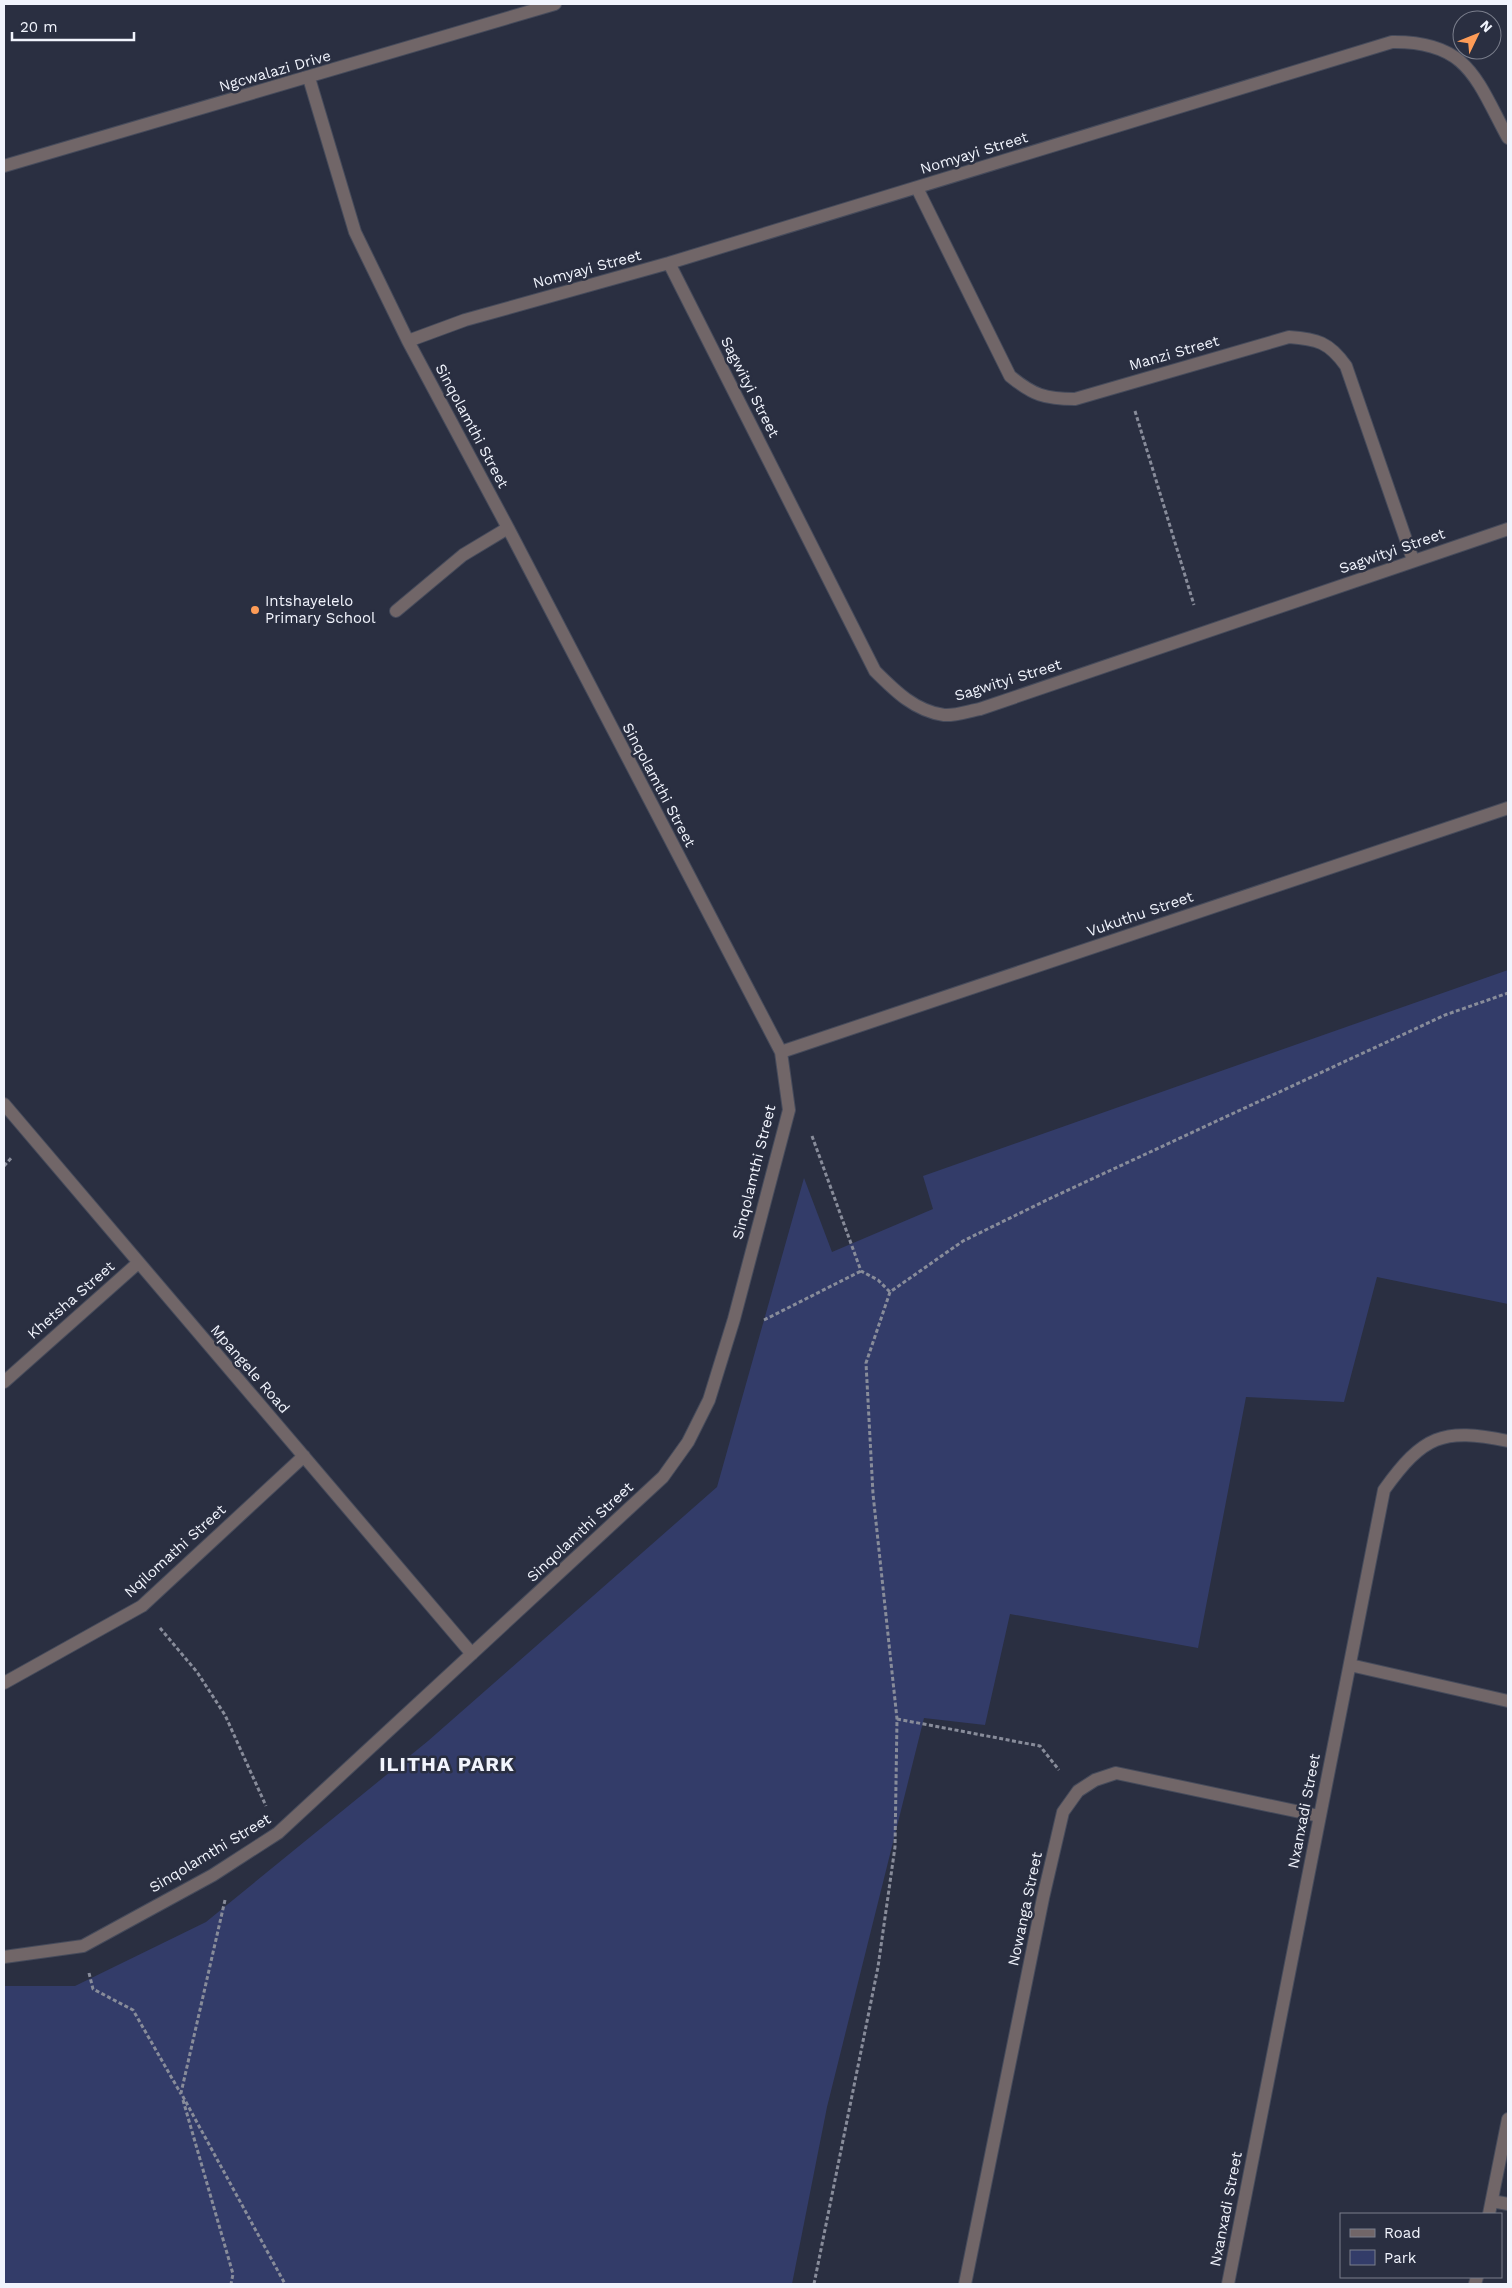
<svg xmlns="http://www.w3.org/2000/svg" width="1512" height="2288" viewBox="0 0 1512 2288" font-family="'Work Sans',sans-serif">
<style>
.green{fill:#333c69}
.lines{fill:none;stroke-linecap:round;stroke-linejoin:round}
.minor-casing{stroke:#464b5b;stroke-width:14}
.path{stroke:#888c9a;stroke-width:3;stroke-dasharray:4 2.5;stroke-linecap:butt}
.minor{stroke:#716668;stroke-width:12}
.poi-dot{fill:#fe9c57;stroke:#2a2f41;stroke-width:2}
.labels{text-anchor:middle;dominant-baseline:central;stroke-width:5;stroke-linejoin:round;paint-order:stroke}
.street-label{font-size:15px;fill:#f1f4fd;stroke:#2a2f41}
.poi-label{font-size:15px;fill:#f1f4fd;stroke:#2a2f41;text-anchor:start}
.district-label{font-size:20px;font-weight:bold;letter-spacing:1px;fill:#f1f4fd;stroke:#2a2f41}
</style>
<rect width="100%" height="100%" fill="#2a2f41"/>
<path class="green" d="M1508 970V1304L1377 1277 1344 1402 1246 1397 1198 1648 1010 1614 985 1725 924 1718 827 2107 792 2284H4V1986H75L206 1922 428 1741 717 1487 804 1178 832 1252 933 1209 923 1176Z"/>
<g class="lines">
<defs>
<path id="minor" d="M4 166 555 4
M917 188 1010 376C1033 395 1045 399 1075 399L1289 337C1317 339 1329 342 1346 366L1413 560
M669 263 875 671C895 691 915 711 944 715 955 716 969 711 980 709L1508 529
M408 341 465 320 669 263 1392 42C1468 41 1476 79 1508 138
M396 611 463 555 508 528
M781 1052 1508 808
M4 1104 472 1654
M4 1382 138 1263
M1350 1665 1508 1701
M4 1683 142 1606 304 1456
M4 1957 83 1946 213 1875 278 1833 663 1477 688 1442 709 1400 734 1319 789 1110 781 1052 508 528 408 341 355 232 309 78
M1492 2201 1508 2204
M1489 2214 1508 2119
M965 2284 1043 1898 1063 1812 1078 1791 1095 1780 1116 1773 1319 1816
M1228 2284 1384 1490C1423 1436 1442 1427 1508 1441
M1475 2284 1477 2277"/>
</defs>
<use href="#minor" class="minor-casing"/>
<path class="path" d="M1135 411 1194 605
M812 1136 861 1271 878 1280 890 1292
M4 1166 12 1157
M764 1320 861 1271
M160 1628 197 1672 225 1715 266 1806
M897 1719 1040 1746 1059 1770
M225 1900 181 2093 285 2284
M89 1973 93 1989 133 2010 181 2094
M183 2100 233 2274 231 2284
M814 2284 878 1967 895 1847 897 1719 873 1494 866 1363 890 1292 963 1241 1051 1198 1445 1015 1508 993"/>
<use href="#minor" class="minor"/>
</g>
<circle class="poi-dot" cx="255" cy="610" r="5"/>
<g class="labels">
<g class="street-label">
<text transform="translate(275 71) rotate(-16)">Ngcwalazi Drive</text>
<text transform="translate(974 153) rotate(-17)">Nomyayi Street</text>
<text transform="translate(587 269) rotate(-15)">Nomyayi Street</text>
<text transform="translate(1174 353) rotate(-16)">Manzi Street</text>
<text transform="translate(750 387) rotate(63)">Sagwityi Street</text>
<text transform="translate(472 426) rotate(62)">Sinqolamthi Street</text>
<text transform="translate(1392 551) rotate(-19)">Sagwityi Street</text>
<text transform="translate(1008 680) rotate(-17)">Sagwityi Street</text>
<text transform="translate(659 785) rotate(62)">Sinqolamthi Street</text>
<text transform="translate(1140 914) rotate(-19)">Vukuthu Street</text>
<text transform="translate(754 1172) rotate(-76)">Sinqolamthi Street</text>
<text transform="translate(71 1300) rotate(-41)">Khetsha Street</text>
<text transform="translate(250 1369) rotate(49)">Mpangele Road</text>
<text transform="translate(580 1532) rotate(-43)">Sinqolamthi Street</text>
<text transform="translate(175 1551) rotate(-42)">Nqilomathi Street</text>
<text transform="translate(1304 1811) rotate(-79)">Nxanxadi Street</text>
<text transform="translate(210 1853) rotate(-31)">Sinqolamthi Street</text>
<text transform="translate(1025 1909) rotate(-78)">Nowanga Street</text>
<text transform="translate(1226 2209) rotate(-79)">Nxanxadi Street</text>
</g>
<g class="poi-label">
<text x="265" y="601">Intshayelelo<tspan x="265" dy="17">Primary School</tspan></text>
</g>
<g class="district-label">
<text x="447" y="1764">ILITHA PARK</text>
</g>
</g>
<rect width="1512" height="2288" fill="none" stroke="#f1f4fd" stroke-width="10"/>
<rect x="1340" y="2213" width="162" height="65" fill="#2a2f41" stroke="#7a7e8c"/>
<rect x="1350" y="2229" width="25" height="8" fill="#716668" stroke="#7a7e8c"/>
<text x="1384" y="2238" font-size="15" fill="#f1f4fd">Road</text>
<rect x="1350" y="2250" width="25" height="15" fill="#333c69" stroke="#7a7e8c"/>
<text x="1384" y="2263" font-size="15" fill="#f1f4fd">Park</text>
<g transform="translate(1477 35) rotate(47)"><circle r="24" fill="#2a2f41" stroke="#7a7e8c"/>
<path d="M0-4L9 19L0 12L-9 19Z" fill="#fe9c57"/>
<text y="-8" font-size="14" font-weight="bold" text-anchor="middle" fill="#f1f4fd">N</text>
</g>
<path d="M12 32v8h122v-8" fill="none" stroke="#f1f4fd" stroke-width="2.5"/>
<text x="20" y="32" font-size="15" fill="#f1f4fd" stroke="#2a2f41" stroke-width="4" paint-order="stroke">20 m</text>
</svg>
